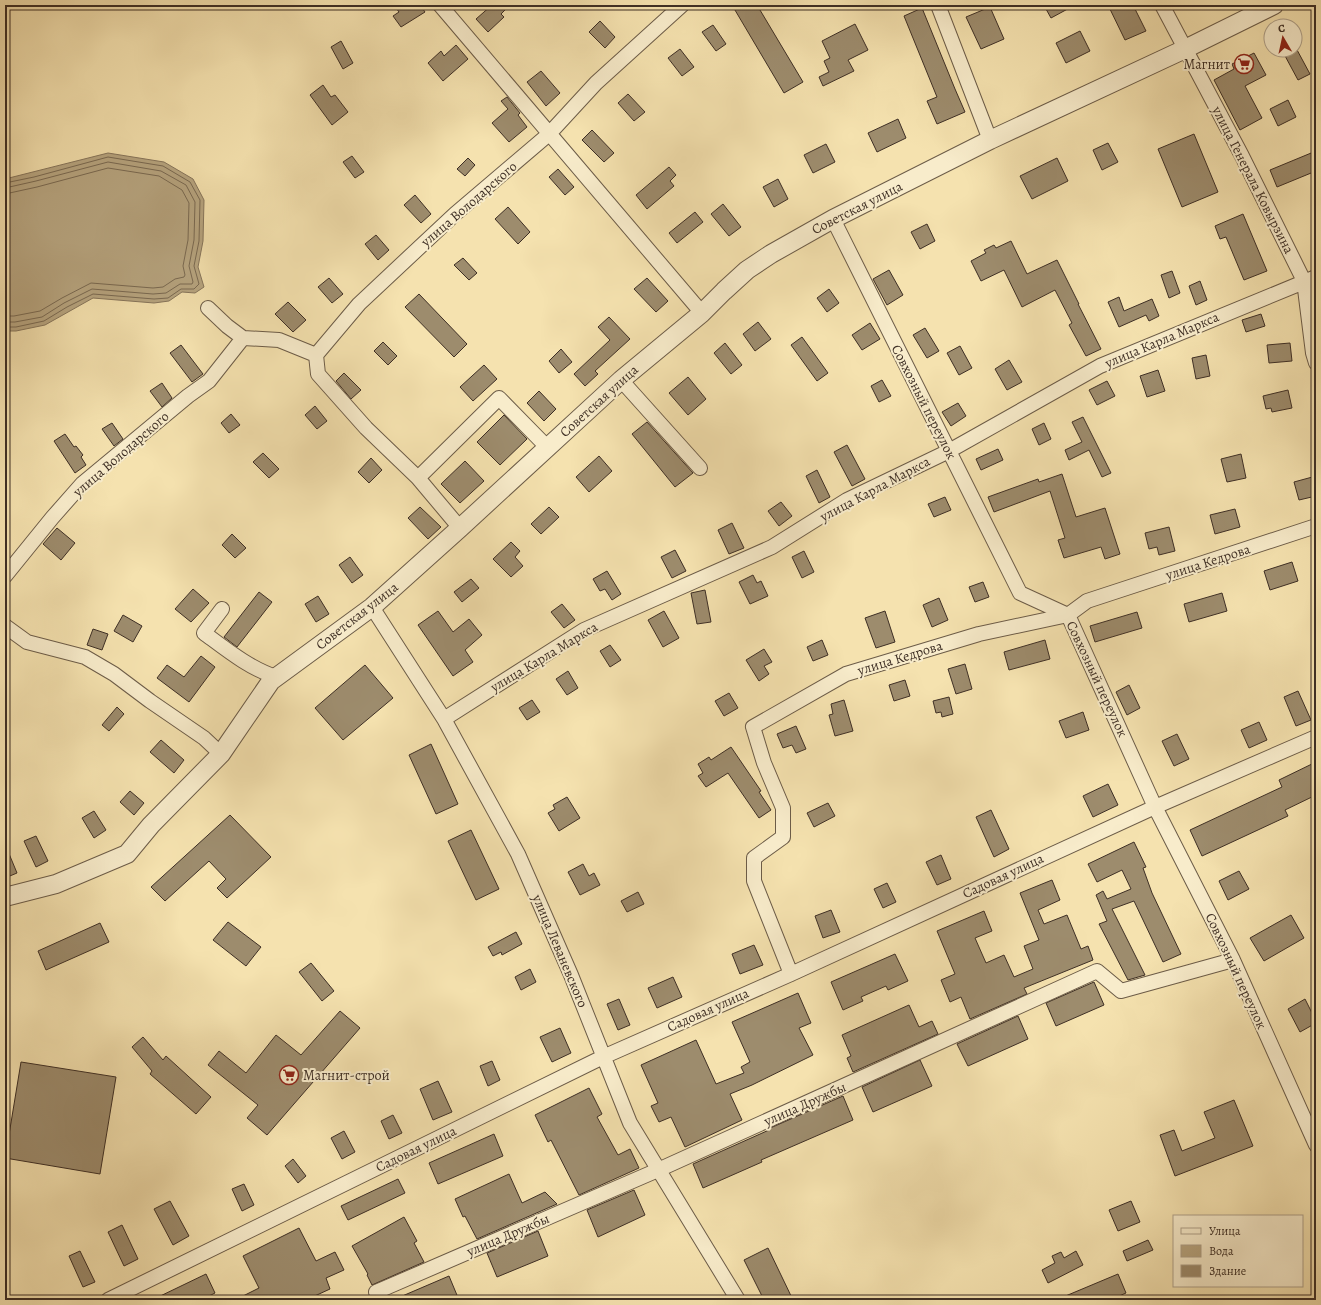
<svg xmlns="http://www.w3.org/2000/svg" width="1321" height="1305" viewBox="0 0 1321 1305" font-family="Alegreya,serif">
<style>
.water{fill:#b7a580;stroke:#87765c}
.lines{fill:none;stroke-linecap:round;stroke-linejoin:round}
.shore{stroke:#7a6a52;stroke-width:1}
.building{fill:#9d8c6d;stroke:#3e2f25}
.minor-casing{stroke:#6c5c48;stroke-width:16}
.tertiary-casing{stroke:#6c5c48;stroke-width:20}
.minor{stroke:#f8eccb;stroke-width:14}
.tertiary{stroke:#f8eccb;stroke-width:18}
.labels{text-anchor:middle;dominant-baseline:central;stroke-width:4;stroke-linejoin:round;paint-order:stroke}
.poi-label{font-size:14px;fill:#3e2f25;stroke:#f8eccb;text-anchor:end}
.street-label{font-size:14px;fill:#3e2f25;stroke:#f8eccb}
</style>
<rect width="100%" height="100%" fill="#f5e2af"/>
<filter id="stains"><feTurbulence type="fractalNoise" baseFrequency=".005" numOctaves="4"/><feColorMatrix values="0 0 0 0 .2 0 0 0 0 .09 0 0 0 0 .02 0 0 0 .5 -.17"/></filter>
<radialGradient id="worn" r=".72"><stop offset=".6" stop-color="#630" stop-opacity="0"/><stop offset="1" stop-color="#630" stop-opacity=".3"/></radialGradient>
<path class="water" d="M108 153 164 162 193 179 204 200 203 241 198 267 204 287 195 293 182 292 169 301 154 303 93 298 45 325 16 331H5V179Z"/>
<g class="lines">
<path class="shore" d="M5 183 34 177 108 157 163 166 190 182 200 200 199 241 194 266 199 284 194 289H181L168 298 154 299 93 294 67 307 44 321 16 327H5
M5 188 36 181 108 162 161 171 186 185 195 202 194 240 189 266 193 282 192 284H180L166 293 153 294 92 289 64 303 42 317 15 322H5
M5 194 37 187 108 168 159 176 182 190 189 203 188 240 183 266 185 275 184 277 175 279 163 287 153 288 91 283 62 298 40 311 14 316H5"/>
</g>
<path class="building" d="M394 5H420L425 12 401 27 393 16 399 12Z
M492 5H510L501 14 504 17 488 32 476 19Z
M732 5H757L803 82 784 93Z
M1054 5H1075L1051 18 1046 9Z
M1108 5H1133L1146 31 1125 40Z
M990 7 1004 39 981 49 966 17Z
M922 8 955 89 965 112 937 124 927 101 937 97 904 16Z
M600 21 615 37 605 48 589 32Z
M855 24 868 50 848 60 854 71 823 86 819 77 829 72 824 61 830 58 822 41Z
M713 25 726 44 716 51 702 32Z
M1080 31 1090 51 1066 63 1056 43Z
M341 41 353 63 343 69 331 47Z
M456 45 468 59 443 81 428 63 441 51 444 56Z
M1295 48H1296L1310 74 1298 80 1284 54 1292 50H1295Z
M680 49 694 67 682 76 668 58Z
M1254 53 1266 75 1245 86 1262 118 1240 130 1214 80 1234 69 1232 64Z
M541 71 560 93 546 106 527 82Z
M323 85 331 97 335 95 348 112 332 125 310 95Z
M628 94 645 112 634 121 618 103Z
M507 97 520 113 518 115 527 127 509 142 492 123 508 109 501 101Z
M1288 100 1296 117 1278 126 1270 109Z
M898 119 906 138 877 152 868 133Z
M592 130 614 153 604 162 582 140Z
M1194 134 1218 192 1182 207 1158 149Z
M1108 143 1118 162 1102 170 1093 150Z
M826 144 835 162 813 173 804 155Z
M1316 151V171L1277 187 1270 170Z
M352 156 364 172 355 178 343 162Z
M468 158 475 165 465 176 457 169Z
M1057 158 1068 181 1032 199 1020 176Z
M669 167 676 175 670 181 674 186 647 209 636 195Z
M558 169 574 187 565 195 549 177Z
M778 179 788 199 774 207 763 187Z
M415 195 431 214 421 223 404 205Z
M723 204 741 227 729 236 711 214Z
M508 207 530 232 518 244 495 219Z
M695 212 703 222 677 243 669 233Z
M1243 214 1267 271 1244 280 1226 237 1220 239 1215 226Z
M927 224 935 241 920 249 911 232Z
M376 235 389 250 378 260 365 244Z
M1011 241 1027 274 1057 260 1079 304H1078L1101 349 1086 356 1069 325 1072 323 1055 290 1022 307 1004 270 981 281 971 261 986 253 984 250 994 245 996 248Z
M463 258 477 273 469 280 454 265Z
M889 270 903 295 887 305 873 279Z
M1172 271 1180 293 1169 298 1161 275Z
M329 278 343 294 332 303 318 287Z
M647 278 668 301 656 312 634 289Z
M1200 281 1207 300 1196 305 1189 286Z
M829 289 839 303 827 312 817 298Z
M419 294 467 344 454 357 405 307Z
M1119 297 1124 311 1152 299 1159 316 1149 321 1146 315 1119 327 1108 302Z
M288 302 306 320 293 332 275 314Z
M1261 314 1265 326 1246 332 1242 320Z
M609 317 630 339 595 371 598 374 585 386 574 374 610 340 598 327Z
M758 322 771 339 755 351 743 334Z
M870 323 880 339 862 350 852 335Z
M925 328 939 351 927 358 913 335Z
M802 337 828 373 817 381 791 345Z
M383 342 397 356 388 365 374 351Z
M725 343 742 365 731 374 714 353Z
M1290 343 1292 361 1269 363 1267 345Z
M181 345 203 374 192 382 170 353Z
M960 346 972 368 959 375 947 353Z
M561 349 572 362 559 373 549 361Z
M1206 355 1210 376 1196 379 1192 358Z
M1009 360 1022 382 1007 390 995 369Z
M484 365 497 379 473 401 460 387Z
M1158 370 1165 391 1147 397 1140 376Z
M344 373 361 390 351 399 336 381Z
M688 377 706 399 688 415 669 393Z
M882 380 891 396 879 402 871 386Z
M1107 381 1115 396 1097 405 1089 390Z
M162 383 172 398 162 407 150 391Z
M1288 390 1292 408 1272 412 1271 408 1266 409 1263 396Z
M539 391 556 409 544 421 527 403Z
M958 403 966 416 951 426 942 412Z
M315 406 327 421 317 429 305 415Z
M231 414 240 425 229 433 221 423Z
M504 415 527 439 500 465 477 442Z
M1083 417 1111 473 1102 477 1089 450 1069 460 1065 450 1082 442 1072 422Z
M647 422 693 473 675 487 632 434Z
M112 423 123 439 114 446 102 429Z
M1044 423 1051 439 1039 445 1032 429Z
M65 434 74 447 76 446 83 455 81 457 86 465 75 473 54 441Z
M847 445 865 479 852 486 834 452Z
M998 449 1003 460 981 470 976 459Z
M263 453 279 469 269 478 253 462Z
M1241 454 1246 478 1227 482 1221 459Z
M599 456 612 471 589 492 576 477Z
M371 458 382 470 369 483 358 472Z
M465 461 484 481 460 503 441 484Z
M817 470 830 497 819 503 806 476Z
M1062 474 1076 517 1105 508 1120 554 1105 559 1101 547 1064 558 1058 540 1065 538 1050 491 994 512 988 497 1038 479 1039 482Z
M1316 476V496L1299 500 1294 482Z
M945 497 951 510 934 517 928 504Z
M781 502 792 516 779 526 768 511Z
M420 507 441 527 428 539 408 518Z
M549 507 559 517 541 534 531 524Z
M1235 509 1240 527 1215 534 1210 515Z
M732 523 744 548 729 554 718 530Z
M1169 527 1175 551 1159 555 1157 547 1149 549 1145 533Z
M57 528 75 543 61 560 43 544Z
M232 534 246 548 235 558 222 545Z
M511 542 520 551 515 557 523 566 511 577 493 559Z
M675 550 686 571 672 578 661 557Z
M804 551 814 572 802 578 792 557Z
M350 557 363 575 352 583 339 565Z
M1292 562 1298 581 1270 590 1264 571Z
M607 571 621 594 612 600 605 589 600 591 593 579Z
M753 575 757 583 761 581 768 596 750 604 739 582Z
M471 579 479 588 462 602 454 592Z
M983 582 989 597 975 602 969 587Z
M193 589 209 603 191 622 175 609Z
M705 590 711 622 697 624 691 593Z
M259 592 272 602 237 647 224 637Z
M1222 593 1227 611 1189 622 1184 604Z
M318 596 329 614 316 622 305 604Z
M939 598 948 620 932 627 923 605Z
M562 604 575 620 564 628 551 612Z
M438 611 453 632 469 619 482 635 465 650 473 662 453 676 418 625Z
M664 611 679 638 663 647 648 620Z
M885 611 895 642 876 648 865 618Z
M1137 612 1142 628 1095 642 1090 626Z
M123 615 142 626 133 642 114 631Z
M93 629 108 634 102 650 87 645Z
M822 640 828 655 813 661 807 647Z
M1045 640 1050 659 1009 670 1004 652Z
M610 645 621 660 610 667 600 651Z
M764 649 772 662 764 666 769 674 759 681 746 660Z
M201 656 215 667 189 702 157 678 167 665 184 677Z
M965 664 972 689 956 694 948 669Z
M365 665 393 698 343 740 315 708Z
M568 671 578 688 567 695 556 679Z
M905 680 910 696 894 701 889 685Z
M1129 685 1140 708 1127 715 1116 692Z
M1298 691 1311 720 1296 726 1284 697Z
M729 693 738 708 724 716 715 701Z
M949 697 953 714 942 717 941 712 936 713 933 701Z
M532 700 540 712 527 720 519 708Z
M844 700 853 731 835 736 829 715 833 714 831 704Z
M117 707 124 714 109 731 102 725Z
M1083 712 1089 730 1066 738 1059 721Z
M1259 722 1267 740 1249 748 1241 730Z
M796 726 806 749 796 753 792 745 783 748 777 734Z
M1177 734 1189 759 1174 766 1162 741Z
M161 740 184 760 174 773 150 752Z
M431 744 458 804 436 814 409 755Z
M731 747 761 791 759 792 771 810 759 818 728 773 706 787 698 776 703 773 698 764 709 757 711 760Z
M1316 762V795L1285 810 1288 816 1202 856 1190 830 1282 787 1279 780Z
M1108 784 1118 805 1093 817 1083 796Z
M130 791 144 803 134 815 120 802Z
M567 797 580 818 559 831 548 813 555 809 553 805Z
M828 803 835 816 814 827 807 813Z
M991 810 1009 849 994 857 976 817Z
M94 811 106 830 94 838 82 818Z
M230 815 271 857 227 898 217 888 226 879 209 861 165 901 151 887Z
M471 830 499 889 476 900 448 841Z
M36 836 48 861 36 867 24 841Z
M1134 842 1146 867 1143 868 1152 893 1181 954 1163 962 1134 901 1112 909 1145 975 1128 980 1099 924 1107 921 1096 895 1103 891 1107 899 1131 889 1122 870 1097 882 1088 864Z
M5 844 17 873 5 878Z
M941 855 951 879 937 885 926 862Z
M583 864 589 876 594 873 600 885 580 895 568 872Z
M1239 871 1249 889 1228 900 1219 881Z
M1052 880 1060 900 1038 910 1044 924 1067 915 1081 949 1088 946 1093 960 1024 988 1027 994 970 1019 961 997 950 1002 941 980 955 974 937 931 984 911 992 931 975 938 986 963 1004 955 1014 977 1033 969 1024 946 1039 940 1020 893Z
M887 883 896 902 883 908 874 889Z
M638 892 644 904 627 912 621 901Z
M831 910 840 932 823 938 815 916Z
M1291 915 1304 938 1264 961 1250 938Z
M228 922 261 947 246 966 213 940Z
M100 923 109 942 46 970 38 951Z
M516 932 522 944 502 955 501 952 493 956 488 947Z
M754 945 763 965 740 974 732 954Z
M895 954 908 981 888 990 886 986 861 997 863 1001 843 1010 831 982Z
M311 963 334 991 322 1001 299 972Z
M530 969 536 982 521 990 515 977Z
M673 977 682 997 657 1008 648 988Z
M1094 982 1104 1005 1056 1026 1046 1003Z
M798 993 811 1023 799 1028 813 1055 752 1085 730 1094 742 1120 685 1147 671 1117 659 1122 651 1106 658 1103 641 1065 696 1040 716 1084 744 1073 741 1067 750 1062 732 1022Z
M619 999 630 1025 618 1030 607 1004Z
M1305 999 1316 1021V1023L1300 1032 1288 1009Z
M909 1005 919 1027 932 1021 938 1034 853 1072 847 1058 851 1056 842 1035Z
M340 1011 360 1028 267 1135 247 1118 258 1105 208 1065 219 1051 246 1073 276 1035 301 1055Z
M1018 1016 1028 1039 968 1066 957 1044Z
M560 1028 571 1053 552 1062 540 1037Z
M143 1037 163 1060 166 1056 211 1097 196 1114 150 1074 152 1071 132 1047Z
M920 1060 932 1086 873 1112 862 1087Z
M492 1061 500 1080 488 1086 480 1066Z
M21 1062 116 1077 100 1174 5 1158V1147H7Z
M438 1081 452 1112 433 1120 420 1089Z
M589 1088 602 1114 597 1117 618 1155 630 1149 639 1168 579 1195 551 1140 548 1142 535 1115Z
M843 1096 853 1120 761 1160 762 1162 703 1188 693 1164 769 1130 768 1129Z
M1234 1100 1253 1146 1175 1176 1160 1135 1174 1130 1182 1151 1215 1138 1204 1112Z
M393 1115 402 1133 389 1139 381 1121Z
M344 1131 355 1152 342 1159 331 1138Z
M494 1134 503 1156 438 1184 429 1163Z
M293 1159 306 1176 298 1183 285 1166Z
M509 1174 522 1203 545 1192 557 1204 477 1239 465 1216 463 1217 455 1199Z
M398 1179 405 1193 348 1220 341 1206Z
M244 1184 254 1205 242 1211 232 1189Z
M634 1190 645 1215 598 1237 587 1210Z
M170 1201 189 1236 173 1245 154 1209Z
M1131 1201 1140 1222 1118 1231 1109 1210Z
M404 1217 417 1241 414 1243 424 1262 372 1285 367 1275 368 1274 352 1246Z
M122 1225 138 1259 124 1266 108 1232Z
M299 1228 316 1261 335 1252 344 1270 326 1278 330 1289 306 1300H235L259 1288 243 1256Z
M538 1231 548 1256 497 1277 487 1253Z
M1148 1240 1153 1250 1127 1261 1123 1251Z
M768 1248 793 1300H764L744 1260Z
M80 1251 95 1282 83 1287 69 1256Z
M1076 1251 1083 1265 1048 1283 1042 1270 1055 1263 1052 1256 1061 1252 1064 1258Z
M206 1274 215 1293 201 1300H152Z
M1118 1274 1126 1293 1110 1300H1056Z
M449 1276 459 1300H393Z"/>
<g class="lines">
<defs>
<path id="minor" d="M440 5 702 313
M938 5 990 140
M1162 5 1242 156 1304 281 1313 353 1316 363
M833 219 1020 593 1068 615 1155 807 1233 960 1316 1145
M208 308 227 326 243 338 279 340 316 355 359 304 455 214 549 134 596 83 682 5
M316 355 318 374 366 428 418 478 460 528
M621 380 700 468
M418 478 499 398 547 447
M5 576 52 518 82 484 188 396 209 381 243 338
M372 607 444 719 518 854 571 975 630 1123 738 1300
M222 609 204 633C227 650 249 668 276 677
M5 626 27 642 85 657 114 674 150 701 204 738 221 754
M444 719 584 630 772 547 847 500 949 451 1100 366 1316 277
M791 974 754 881V858L783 837V808L764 763 753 727 846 674 979 634 1068 615 1087 601 1316 526
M376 1292 658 1170 1097 971 1121 991 1233 960
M108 1300 603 1057 791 974 1155 807 1316 737"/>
<path id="tertiary" d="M5 897 56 884 127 854 151 825 221 754 271 681 372 607 460 528 621 380 702 313 724 291 747 270 771 254 833 219 990 140 1185 49 1274 5"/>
</defs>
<use href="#minor" class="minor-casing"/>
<use href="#tertiary" class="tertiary-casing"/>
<use href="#minor" class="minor"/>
<use href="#tertiary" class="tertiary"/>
</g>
<defs>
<symbol id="supermarket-ring" viewBox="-11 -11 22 22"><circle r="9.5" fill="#f8eccb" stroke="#8f2418" stroke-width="1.5"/><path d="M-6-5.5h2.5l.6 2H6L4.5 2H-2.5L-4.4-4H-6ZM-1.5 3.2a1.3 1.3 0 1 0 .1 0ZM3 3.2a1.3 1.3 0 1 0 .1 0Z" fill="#8f2418"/></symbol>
</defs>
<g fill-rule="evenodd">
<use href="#supermarket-ring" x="1233" y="53" width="22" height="22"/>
<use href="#supermarket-ring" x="278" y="1064" width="22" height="22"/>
</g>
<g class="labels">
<g class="poi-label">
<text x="1230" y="64">Магнит</text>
<text x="303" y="1075" text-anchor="start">Магнит-строй</text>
</g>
<g class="street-label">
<text transform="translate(1253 180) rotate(63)">улица Генерала Ковырзина</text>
<text transform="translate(469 204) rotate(-41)">улица Володарского</text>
<text transform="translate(857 208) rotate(-27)">Советская улица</text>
<text transform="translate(1162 340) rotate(-23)">улица Карла Маркса</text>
<text transform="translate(599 401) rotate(-42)">Советская улица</text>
<text transform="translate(924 402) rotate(63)">Совхозный переулок</text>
<text transform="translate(121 454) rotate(-41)">улица Володарского</text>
<text transform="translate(875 489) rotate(-28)">улица Карла Маркса</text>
<text transform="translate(1208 562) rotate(-18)">улица Кедрова</text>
<text transform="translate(357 616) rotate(-38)">Советская улица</text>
<text transform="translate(544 657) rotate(-31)">улица Карла Маркса</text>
<text transform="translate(900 658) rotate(-17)">улица Кедрова</text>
<text transform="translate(1097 679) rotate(65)">Совхозный переулок</text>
<text transform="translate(1003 876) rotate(-25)">Садовая улица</text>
<text transform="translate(560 951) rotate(67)">улица Леваневского</text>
<text transform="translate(1236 971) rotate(65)">Совхозный переулок</text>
<text transform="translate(708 1010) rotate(-24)">Садовая улица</text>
<text transform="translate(805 1104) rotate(-24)">улица Дружбы</text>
<text transform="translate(416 1149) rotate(-26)">Садовая улица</text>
<text transform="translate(508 1235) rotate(-23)">улица Дружбы</text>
</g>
</g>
<rect width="1321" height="1305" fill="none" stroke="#f5e2af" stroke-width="20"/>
<rect x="6" y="6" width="1309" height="1293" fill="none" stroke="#3e2f25" stroke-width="2"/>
<rect x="10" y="10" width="1301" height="1285" fill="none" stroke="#3e2f25"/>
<rect x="1173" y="1215" width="130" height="72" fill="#f8eccb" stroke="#aea089"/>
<rect x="1181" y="1228" width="20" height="6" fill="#f8eccb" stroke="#aea089"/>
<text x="1209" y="1235" font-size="12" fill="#3e2f25">Улица</text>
<rect x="1181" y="1245" width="20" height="12" fill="#b7a580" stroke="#aea089"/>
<text x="1209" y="1255" font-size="12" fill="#3e2f25">Вода</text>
<rect x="1181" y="1265" width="20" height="12" fill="#9d8c6d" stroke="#aea089"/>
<text x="1209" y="1275" font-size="12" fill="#3e2f25">Здание</text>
<g transform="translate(1283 38) rotate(351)"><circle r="19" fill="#f8eccb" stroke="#aea089"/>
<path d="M0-3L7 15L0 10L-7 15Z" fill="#8f2418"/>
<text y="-6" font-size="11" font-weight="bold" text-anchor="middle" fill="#3e2f25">С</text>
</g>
<rect width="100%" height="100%" filter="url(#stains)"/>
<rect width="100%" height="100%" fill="url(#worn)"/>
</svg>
